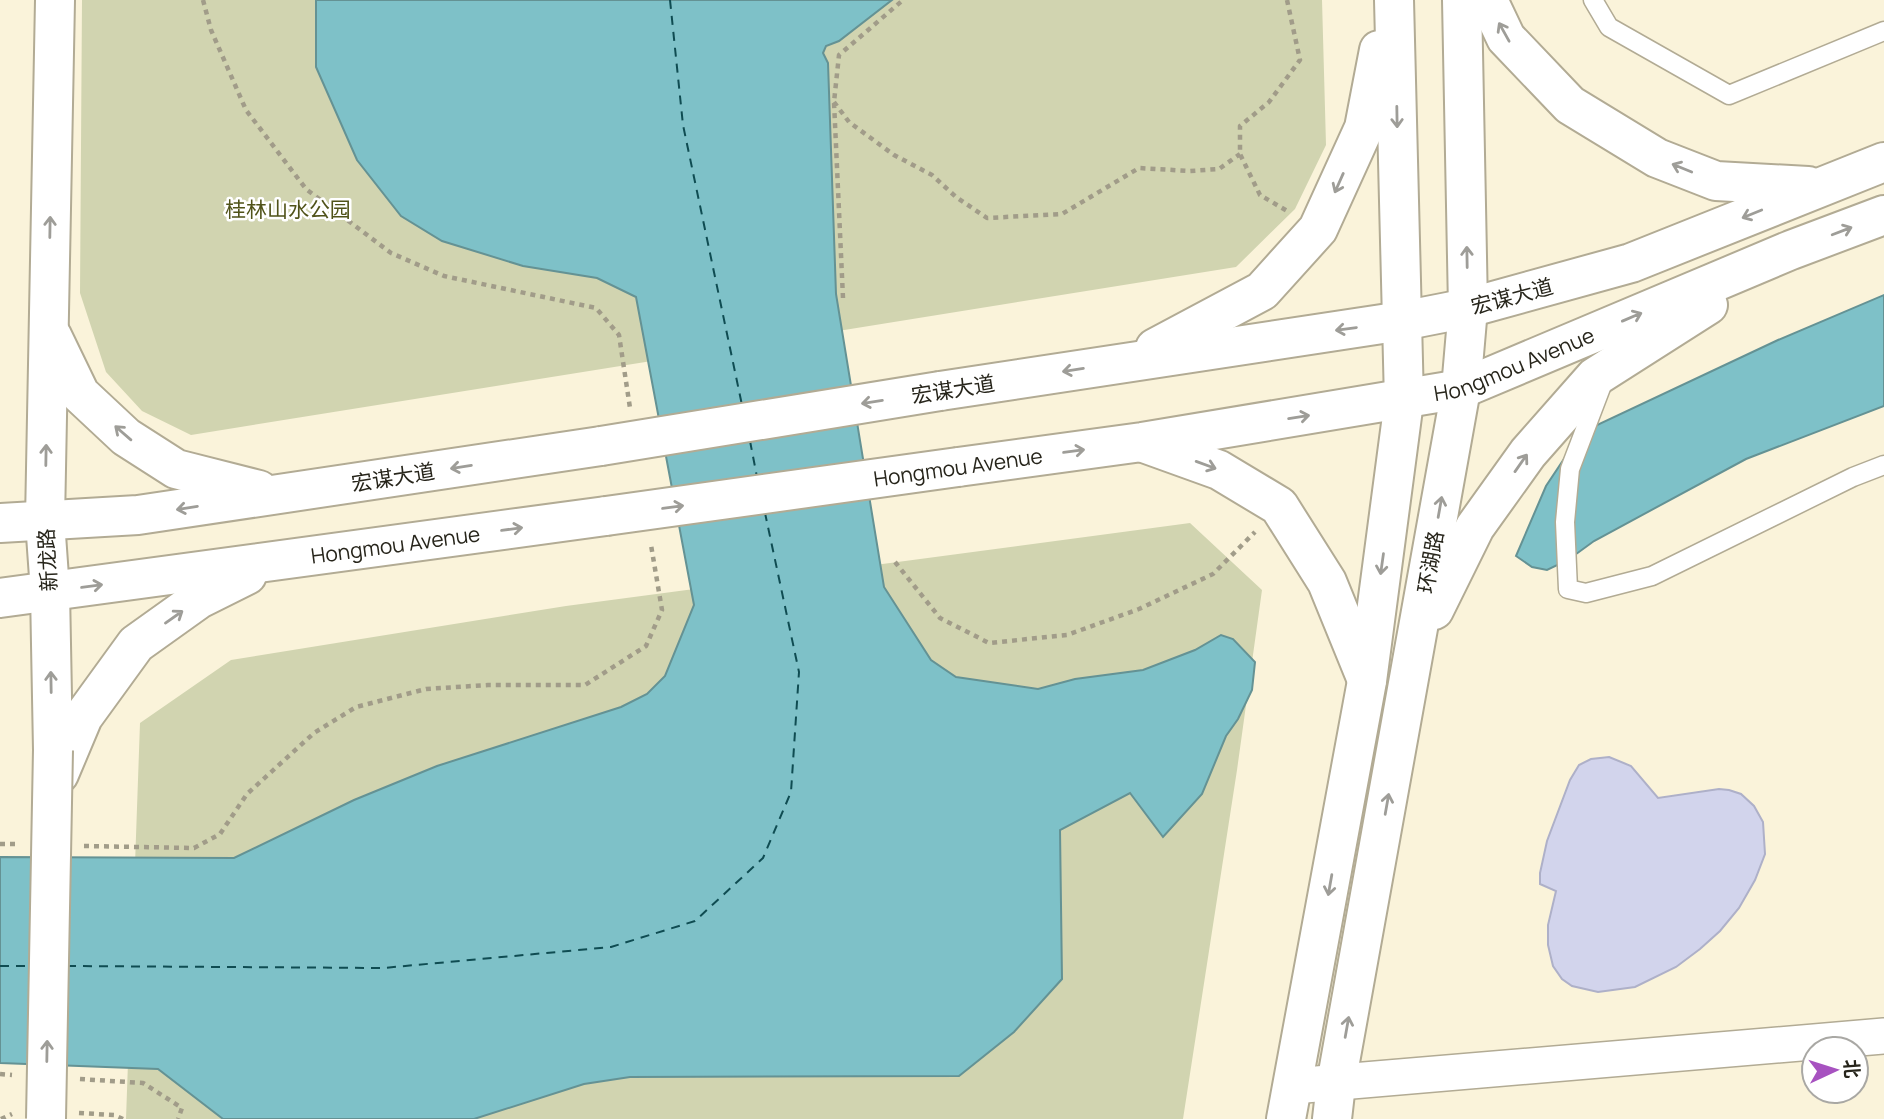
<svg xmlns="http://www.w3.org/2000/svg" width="1884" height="1119" viewBox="0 0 1884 1119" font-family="Manrope,'Noto Sans SC',sans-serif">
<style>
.green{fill:#d1d4b0}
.water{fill:#7ec1c8;stroke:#649294;stroke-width:2}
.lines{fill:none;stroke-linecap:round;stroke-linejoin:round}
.ferry{stroke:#0f4c52;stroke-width:2;stroke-dasharray:9 7;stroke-linecap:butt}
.building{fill:#d2d4ec;stroke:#aeb0c8;stroke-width:2}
.lane-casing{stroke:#b2ab94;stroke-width:21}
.street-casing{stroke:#b2ab94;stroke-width:38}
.secondary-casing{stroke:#b2ab94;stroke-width:42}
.path{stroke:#a19c89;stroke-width:4.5;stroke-dasharray:5 5;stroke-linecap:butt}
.lane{stroke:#fff;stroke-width:18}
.street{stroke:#fff;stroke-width:35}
.secondary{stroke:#fff;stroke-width:38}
.secondary-bridge-casing{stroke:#b2ab94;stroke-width:42;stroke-linecap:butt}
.secondary-bridge{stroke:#fff;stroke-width:38}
.oneway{stroke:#9e9d98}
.labels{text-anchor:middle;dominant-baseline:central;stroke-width:5;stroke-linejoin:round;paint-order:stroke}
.park-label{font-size:21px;fill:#505319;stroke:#fff}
.street-label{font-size:21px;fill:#27251b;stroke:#fff}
</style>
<rect width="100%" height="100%" fill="#faf3da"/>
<path class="green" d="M82 0H1322L1326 145 1295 209 1236 267 191 435 142 411 106 372 80 293Z
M1190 523 1262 590 1237 770 1183 1119H126L140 723 231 660 566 606Z"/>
<path class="water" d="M316 0H892L839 41 826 46 823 53 828 63 836 294 884 587 931 660 956 677 1038 689 1075 679 1143 670 1195 650 1221 635 1233 639 1255 662 1252 690 1238 719 1226 736 1202 794 1163 837 1130 793 1060 830 1062 979 1014 1032 959 1076 630 1077 584 1084 474 1119H223L158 1069 0 1063V857L234 858 354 800 437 766 621 707 647 694 665 676 694 605 636 297 597 278 523 266 442 241 401 216 357 160 316 67Z
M1884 295V406L1746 459 1594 541 1568 560 1547 570 1532 567 1516 556 1546 486 1566 456 1597 425 1778 340Z"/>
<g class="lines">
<path class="ferry" d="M670 0 683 125 742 405
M750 441 757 477
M0 966H30
M67 966 383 968 611 947 695 921 763 858 791 792 799 672 765 513"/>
</g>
<path class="building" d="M1609 757 1631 766 1658 798 1719 789 1729 790 1741 794 1754 806 1763 822 1765 854 1755 880 1739 908 1720 931 1700 949 1676 967 1635 987 1598 992 1572 986 1562 979 1553 966 1548 945V925L1556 891 1540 884V873L1547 841 1570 780 1579 765 1591 759Z"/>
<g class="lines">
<defs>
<path id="lane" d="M1593 0 1609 27 1729 95 1884 31
M1602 385 1570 469 1565 522 1568 589 1586 593 1652 576 1853 477 1884 465"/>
<path id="street" d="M1293 1086 1884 1036"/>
<g id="secondary">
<path d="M1488 0 1506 38 1570 105 1657 158 1716 181 1808 186"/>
<path d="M52 336 80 394 126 437 176 469 259 490"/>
<path d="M1155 348 1262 291 1318 229 1364 128 1379 50"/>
<path d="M940 391 1402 321 1468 308 1631 263 1884 162"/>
<path d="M1144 443 1219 470 1279 506 1327 582 1367 680"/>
<path id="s1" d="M958 467 1142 442 1461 389 1791 250 1884 215"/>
<path d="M0 523 138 515 601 446"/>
<path id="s2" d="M0 598 606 516"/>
<path d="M1434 610 1475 527 1528 453 1595 377 1708 305"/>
<path d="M53 750 50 591 45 521 55 0"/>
<path d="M59 774 83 717 136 644 199 599 247 575"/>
<path d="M1286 1119 1367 681 1404 401 1394 0"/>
<path d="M1332 1119 1336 1084 1461 389 1468 308 1462 0"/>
</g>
</defs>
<use href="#lane" class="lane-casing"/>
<use href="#street" class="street-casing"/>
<use href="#secondary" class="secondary-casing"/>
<path class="path" d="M203 0 211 30 246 110 306 189 391 253 444 276 596 308 619 335 630 408
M1287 0 1300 60 1269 102 1240 126V154L1260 195 1289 212
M834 102 849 122 894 155 932 175 956 197 987 218 1062 214 1139 168 1190 171 1219 169 1240 154
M843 298 834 102 839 55 903 0
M895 562 940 618 989 643 1067 635 1139 609 1213 574 1255 532
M0 844H16
M84 846 194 848 220 834 247 794 314 733 356 707 426 689 488 685H585L646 646 662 610 651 545
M0 1074 12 1075
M80 1079 143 1083 182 1108 178 1119
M79 1113 114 1115 123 1119
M1 1119 12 1114"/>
<use href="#lane" class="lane"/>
<use href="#street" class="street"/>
<use href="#secondary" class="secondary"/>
<defs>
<path id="secondary-bridge" d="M601 446 940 391
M606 516 958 467
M46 1119 53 750"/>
</defs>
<use href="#secondary-bridge" class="secondary-bridge-casing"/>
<use href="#secondary-bridge" class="secondary-bridge"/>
</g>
<defs><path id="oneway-shaft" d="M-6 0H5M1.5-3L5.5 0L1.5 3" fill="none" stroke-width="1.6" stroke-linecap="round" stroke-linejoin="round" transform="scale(1.75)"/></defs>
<g class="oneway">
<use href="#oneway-shaft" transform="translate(1504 32) rotate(-119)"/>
<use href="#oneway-shaft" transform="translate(1397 117) rotate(89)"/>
<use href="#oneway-shaft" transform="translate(1682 168) rotate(-158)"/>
<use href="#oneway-shaft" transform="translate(1339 183) rotate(114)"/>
<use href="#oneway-shaft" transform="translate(1752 214) rotate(158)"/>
<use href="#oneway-shaft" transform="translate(50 227) rotate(-89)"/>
<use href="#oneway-shaft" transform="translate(1842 231) rotate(-21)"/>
<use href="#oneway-shaft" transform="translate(1467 257) rotate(-91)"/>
<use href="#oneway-shaft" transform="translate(1632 317) rotate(-23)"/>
<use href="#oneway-shaft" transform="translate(1346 329) rotate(172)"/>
<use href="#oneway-shaft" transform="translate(1073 370) rotate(171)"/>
<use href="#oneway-shaft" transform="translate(872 402) rotate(171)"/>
<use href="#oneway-shaft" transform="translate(1299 417) rotate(-9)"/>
<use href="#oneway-shaft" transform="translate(123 433) rotate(-139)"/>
<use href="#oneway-shaft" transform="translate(1074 451) rotate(-8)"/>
<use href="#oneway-shaft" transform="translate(46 455) rotate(-89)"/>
<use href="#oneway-shaft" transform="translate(1521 463) rotate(-55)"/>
<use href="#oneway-shaft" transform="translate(1206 465) rotate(20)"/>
<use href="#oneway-shaft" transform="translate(461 467) rotate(171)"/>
<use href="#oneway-shaft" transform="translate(673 507) rotate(-8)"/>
<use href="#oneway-shaft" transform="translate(1440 507) rotate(-80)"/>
<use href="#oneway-shaft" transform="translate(187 508) rotate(171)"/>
<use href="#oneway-shaft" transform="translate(512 529) rotate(-8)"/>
<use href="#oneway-shaft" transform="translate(1382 564) rotate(98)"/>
<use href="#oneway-shaft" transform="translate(92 586) rotate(-8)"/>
<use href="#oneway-shaft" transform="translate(174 617) rotate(-35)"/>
<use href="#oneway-shaft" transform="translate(51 682) rotate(-91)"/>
<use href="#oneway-shaft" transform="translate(1387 804) rotate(-80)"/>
<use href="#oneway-shaft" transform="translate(1330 885) rotate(100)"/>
<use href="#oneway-shaft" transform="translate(1347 1027) rotate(-80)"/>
<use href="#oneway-shaft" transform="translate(47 1051) rotate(-89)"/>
</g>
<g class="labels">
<g class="park-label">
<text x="288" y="209">桂林山水公园</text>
</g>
<g class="street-label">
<text transform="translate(1512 296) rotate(-15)">宏谋大道</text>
<text stroke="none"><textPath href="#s1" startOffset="567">Hongmou Avenue</textPath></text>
<text transform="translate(953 389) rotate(-9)">宏谋大道</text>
<text transform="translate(958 467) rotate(-8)">Hongmou Avenue</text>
<text transform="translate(393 477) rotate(-9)">宏谋大道</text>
<text stroke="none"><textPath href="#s2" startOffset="399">Hongmou Avenue</textPath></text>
<text transform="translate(47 560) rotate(-93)">新龙路</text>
<text transform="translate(1430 562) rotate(-80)">环湖路</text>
</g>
</g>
<g transform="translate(1835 1070) rotate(86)"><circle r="33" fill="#ffffff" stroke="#a9a8a4" stroke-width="2"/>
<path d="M0-5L12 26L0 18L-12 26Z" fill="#a752c0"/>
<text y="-10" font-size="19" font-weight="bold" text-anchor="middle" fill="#27251b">北</text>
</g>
</svg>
